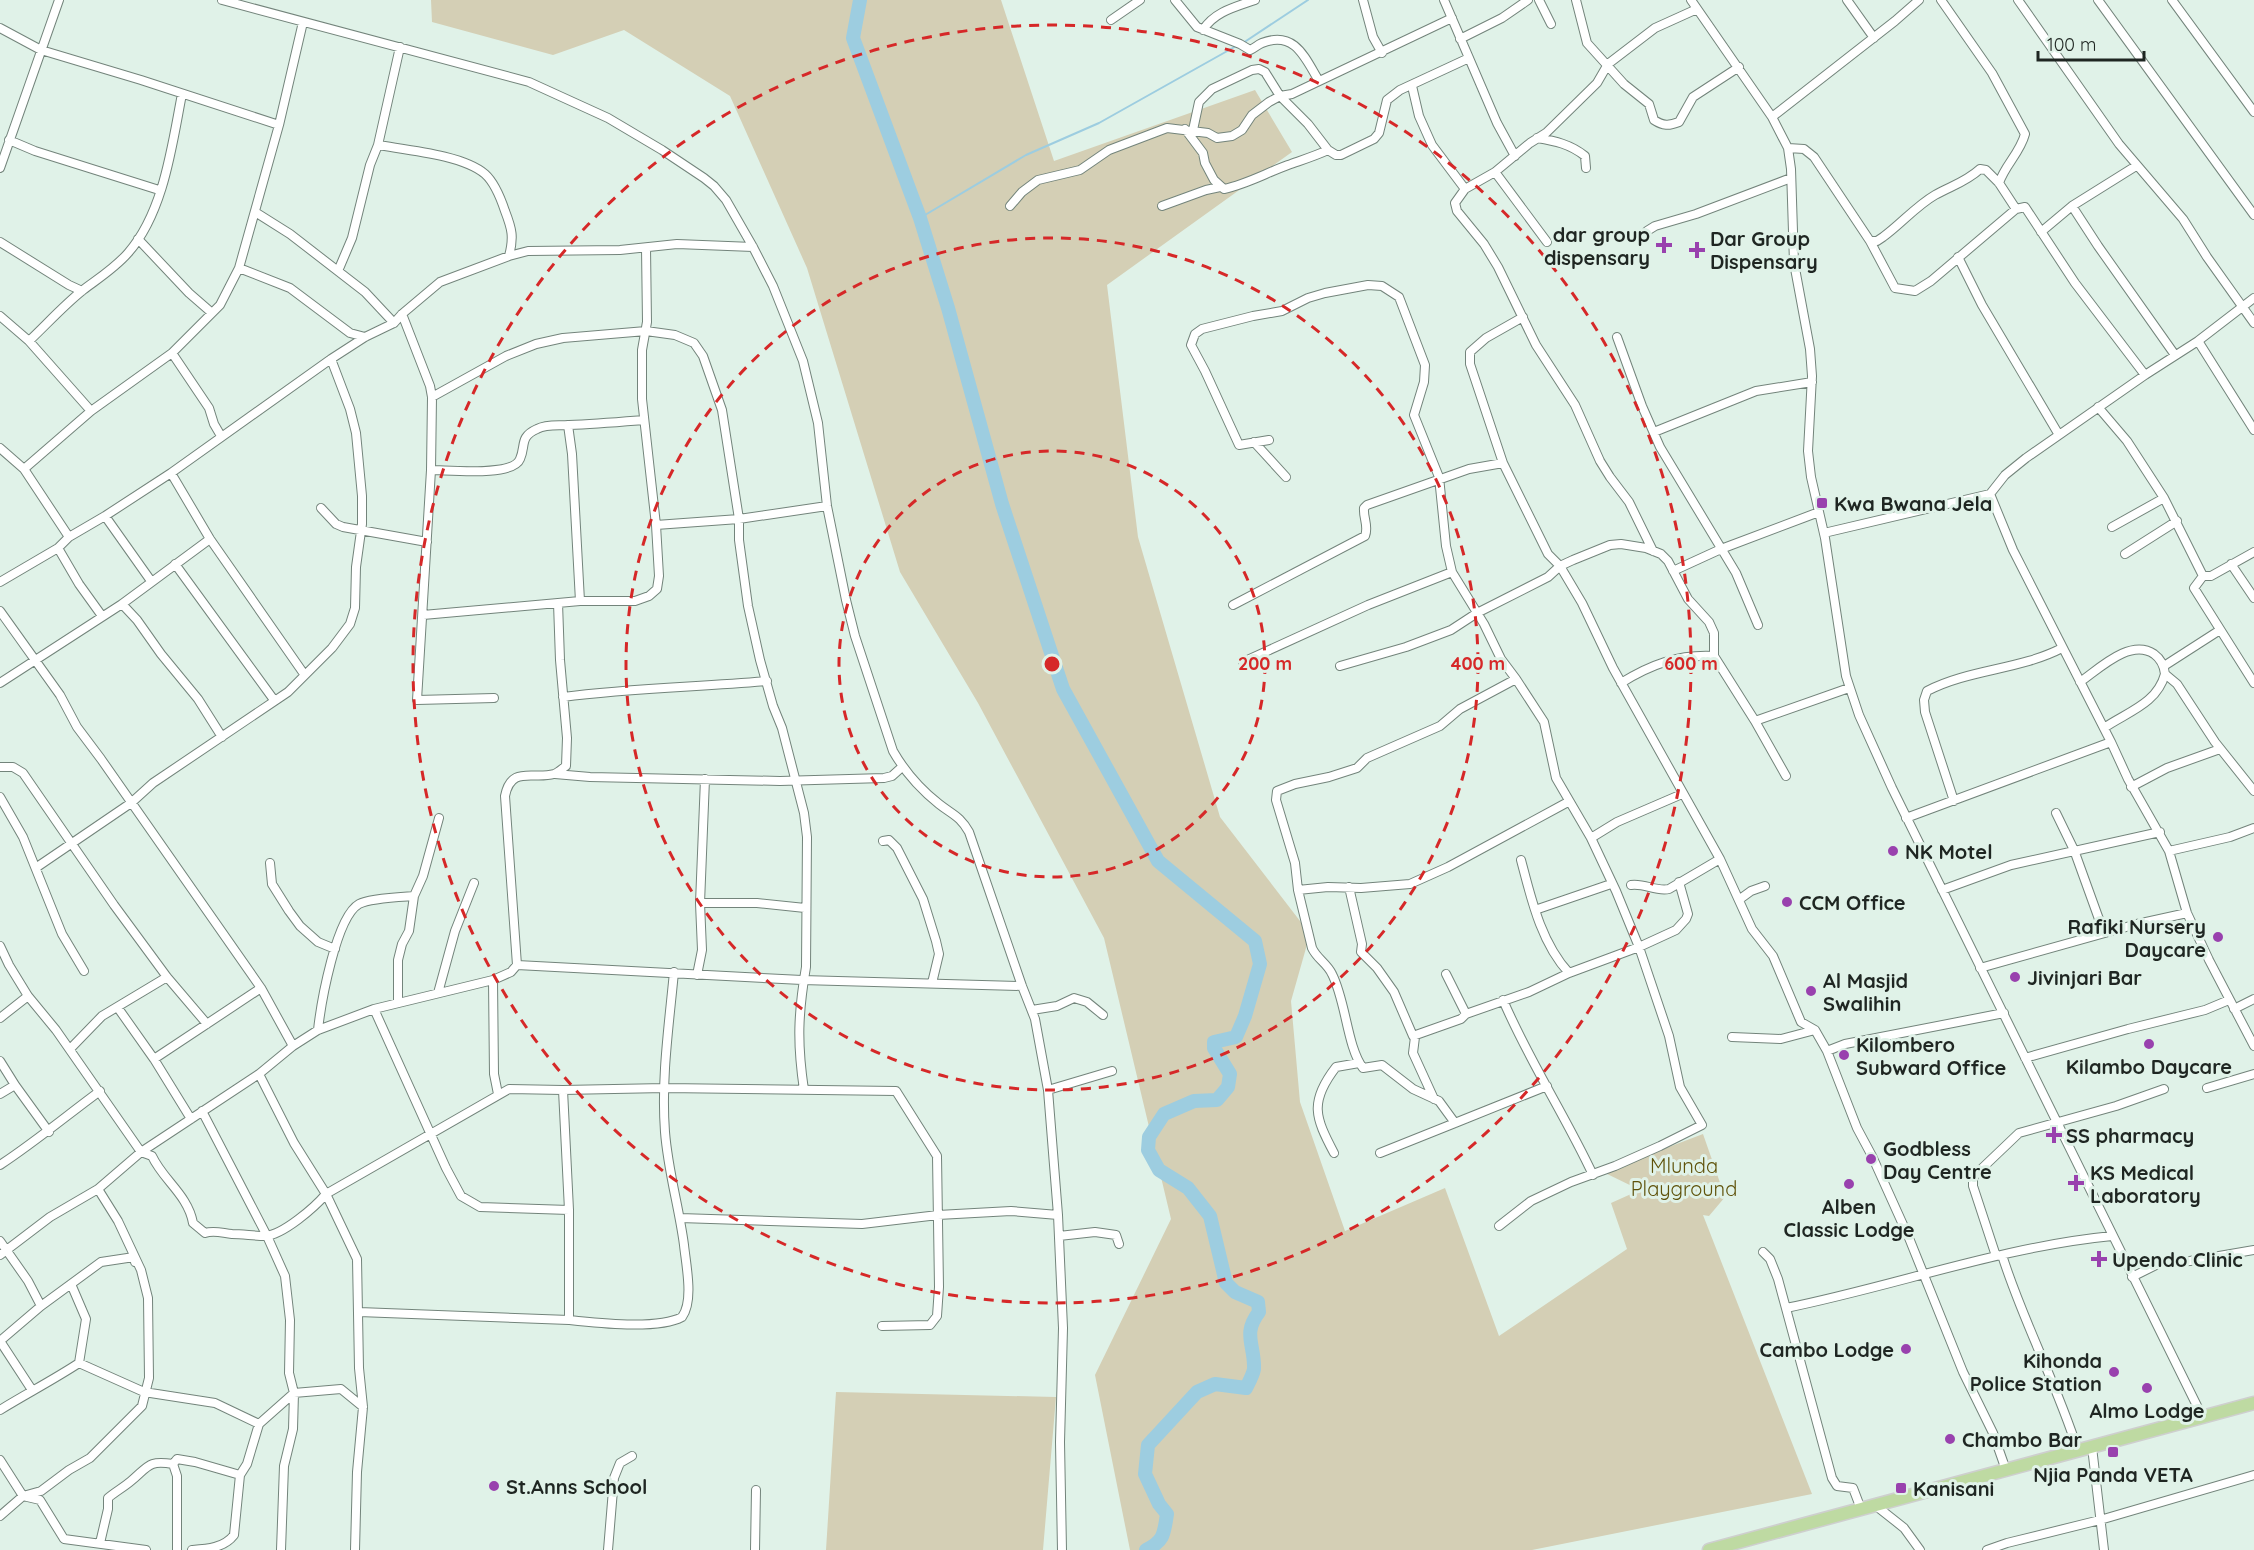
<svg xmlns="http://www.w3.org/2000/svg" width="2254" height="1550" viewBox="0 0 2254 1550" font-family="Quicksand,sans-serif">
<style>
.green{fill:#d4cfb5}
.lines{fill:none;stroke-linecap:round;stroke-linejoin:round}
.stream{stroke:#9dcde0;stroke-width:2}
.river{stroke:#9dcde0;stroke-width:14}
.minor-casing{stroke:#73847b;stroke-width:10}
.trunk-casing{stroke:#cecfce;stroke-width:15}
.minor{stroke:#fff;stroke-width:8}
.trunk{stroke:#bedaa2;stroke-width:12}
.ring{fill:none;stroke:#d62828;stroke-width:3;stroke-dasharray:10 8}
.poi-dot{fill:#9941ae;stroke:#e0f2e8;stroke-width:2}
.labels{text-anchor:middle;dominant-baseline:central;stroke-width:6;stroke-linejoin:round;paint-order:stroke}
.poi-label{font-size:20px;font-weight:bold;fill:#1f2622;stroke:#e0f2e8;text-anchor:start}
.park-label{font-size:20px;fill:#5f520a;stroke:#e0f2e8}
.centre{fill:#d62828;stroke:#e0f2e8;stroke-width:3}
.ring-label{font-size:18px;text-anchor:middle;font-weight:bold;fill:#d62828;stroke:#e0f2e8;stroke-width:6;stroke-linejoin:round;paint-order:stroke}
</style>
<rect width="100%" height="100%" fill="#e0f2e8"/>
<path class="green" d="M431 0H1001L1054 161 1255 90 1292 152 1107 285 1138 537 1220 817 1310 934 1291 1001 1300 1102 1345 1231 1445 1188 1499 1336 1627 1249 1611 1203 1640 1190 1603 1172 1703 1134 1725 1197 1709 1216 1703 1215 1812 1494 1532 1550H1130L1095 1375 1171 1219 1104 938 978 703 900 572 807 268 730 96 624 30 553 55 432 22Z
M836 1392 1056 1397 1043 1550H826Z"/>
<g class="lines">
<path class="stream" d="M1243 43 1308 0
M920 218 1026 155 1099 123 1238 45"/>
<path class="river" d="M860 0 853 38 920 218 948 308 1002 504 1063 689 1158 861 1255 941 1260 964 1245 1016 1236 1037 1214 1042V1048L1230 1074 1228 1087 1217 1100 1194 1101 1164 1114 1149 1137 1148 1150 1159 1170 1188 1188 1210 1216 1226 1283 1235 1292 1258 1302 1259 1312C1242 1334 1255 1345 1254 1369 1253 1375 1249 1382 1246 1388L1215 1384 1197 1392 1148 1445 1145 1474 1159 1504 1167 1514C1164 1534 1164 1541 1146 1550"/>
<defs>
<path id="minor" d="M222 0 529 82 608 118 662 150 704 178 714 186 726 200 753 247 773 286 803 361 818 423 827 506 846 600 855 636 893 751C905 772 920 789 939 804 953 815 960 816 969 832L1022 986 1035 1019 1048 1090 1058 1215 1063 1328 1060 1442 1062 1550
M1175 0 1197 27 1240 44 1250 50C1255 48 1257 45 1262 43 1295 30 1305 58 1319 81
M1363 0 1373 37 1382 53
M1444 0 1497 123 1515 156
M1539 0 1551 24
M1576 0 1587 43 1624 84 1649 104 1654 120C1663 126 1669 126 1679 122L1693 97 1739 67
M1691 0 1772 117 1788 148 1791 169 1794 263 1810 349 1812 376 1808 451 1811 477 1825 538 1846 676 1859 715 1892 788 2203 1418
M1847 0 1874 38
M1941 0 1992 73 2025 134C2020 153 2005 165 1999 183
M2018 0 2119 144 2183 219 2207 257 2254 323
M2098 0 2254 215
M2172 0 2254 112
M1111 20 1140 0
M0 28 41 50 141 80 279 125
M1203 30C1214 12 1235 7 1255 0
M1460 39 1502 18 1528 0
M1412 86 1419 116 1432 145 1465 189
M1772 117 1895 21 1919 0
M1185 129 1203 153 1205 163 1214 180 1224 189C1247 184 1266 173 1288 165 1302 160 1315 156 1328 150L1336 155H1341L1374 139 1379 133 1387 100 1400 90 1469 58
M1193 130 1199 102 1212 89 1252 70 1259 69 1265 72 1280 96 1308 124 1328 150
M1537 138C1555 141 1570 144 1585 156L1586 168
M9 140 35 151 159 190
M378 145C407 150 463 155 485 174 495 183 501 199 505 211 512 229 514 237 509 256
M1788 148 1804 149 1814 157 1870 241H1877L1883 237C1901 224 1916 206 1935 195 1951 186 1966 182 1980 169L1986 170 1999 183 2016 209
M0 168 59 0
M1495 172 1547 242
M1010 206 1022 192 1038 180 1080 170 1109 150 1167 128 1208 133 1217 138 1232 136 1242 130 1252 115 1269 102 1280 96 1292 94 1452 18
M1162 206 1206 190 1220 187
M2072 206 2098 246 2175 355
M255 212 290 234 365 292 394 323
M1647 231 1655 226 1696 214 1791 178
M2041 232 2072 206 2136 166
M138 239 189 293 212 313
M1870 241 1895 288 1915 291 1931 281 2016 209 2025 207 2075 283 2145 375
M0 242 69 285 82 291
M1958 257 1982 305 2059 435
M239 268 290 288 350 333 365 337
M338 271 352 238 370 165 378 145 400 47
M402 314 430 386 432 397 431 470 417 700 494 698
M0 316 29 341 91 411
M1523 317 1486 338 1470 352V364L1503 463 1548 554 1560 566 1582 603 1613 668 1720 859 1752 929 1773 956 1801 1022 1815 1030 1827 1051 1857 1128 1872 1156 1909 1238 1963 1372 1993 1433 2006 1470
M1617 337 1642 406 1660 447 1736 573 1758 625
M29 341C47 324 64 305 83 290 99 278 115 268 128 253 164 212 172 145 182 94
M2198 341 2254 430
M172 353 209 408 214 424 221 436
M432 397 506 356 536 344 563 338 646 331 675 335 694 343 703 356 722 410 739 519V540L748 606 760 660 773 706 782 728 804 813 807 837 806 967C798 1014 797 1043 804 1090
M2098 407 2127 441 2164 498 2203 576H2211L2254 552
M568 425 572 454 580 601
M1654 432 1756 391 1812 382
M1269 440 1239 445 1205 371 1191 345 1195 334 1202 329 1253 316 1282 311 1308 298 1325 293 1368 285 1382 286 1399 297 1425 365 1424 382 1414 415 1439 477 1446 546 1452 572 1484 624 1501 659 1516 679 1544 722 1556 778 1591 838 1616 891 1639 947 1669 1036 1680 1087 1702 1125 1660 1146 1615 1166 1571 1182 1531 1201 1499 1226
M1254 442 1286 477
M0 448 24 469 69 537
M24 469 91 411 172 353 220 305 239 268 279 125 303 22
M431 470C449 470 513 477 520 459 526 446 519 437 537 429 547 424 558 426 569 425 594 424 618 422 643 420
M171 473 210 539 304 674
M1990 494 2013 550 2111 742 2128 779 2169 851 2187 913 2209 960 2254 1046
M321 508 336 524 343 527 427 542
M105 516 151 581
M656 525 739 519 827 506
M2112 527 2164 498
M1824 533 1990 494 2005 475 2026 458 2145 375 2198 341 2254 298
M58 548 79 584 102 616
M1653 551 1629 502 1610 477 1600 461 1575 405 1536 345 1498 267 1484 244 1457 211 1455 203 1465 189 1495 172 1530 143 1546 133 1597 83 1608 64 1655 28 1697 9
M2125 554 2177 521
M175 564 274 700
M2231 564 2254 598
M1673 571 1721 549 1819 512
M2203 576 2194 588 2254 683
M0 582 58 548 69 537 105 516 171 473 331 359 365 337 394 323 402 314 440 282 509 256 528 251 620 250 677 244 753 247
M122 604 137 620 161 654 198 699 222 737
M1233 605 1365 536C1369 526 1363 518 1364 508L1367 505 1469 469 1503 463
M0 611 60 695 77 727 101 759 261 988 293 1046
M423 615 580 601H635L649 596 657 589 659 576 656 525 642 399V350L647 322 646 248
M1243 662 1368 605 1452 572
M1340 666 1406 647 1451 630 1477 613 1548 577 1560 566 1573 560 1610 545 1621 544 1646 548 1661 554 1668 561 1688 599 1709 622 1714 633V656
M2164 666 2220 630
M1516 679 1460 709 1440 726 1367 758 1357 768 1329 777 1295 784 1277 791 1276 800 1295 863 1298 890 1328 887 1361 888 1410 884 1448 867 1568 802
M2080 682C2099 669 2130 638 2154 654 2161 659 2164 665 2165 674L2177 684 2215 742 2254 791
M0 683 122 604 210 539
M1621 683C1650 665 1678 654 1714 656L1755 721 1786 776
M563 697C631 688 700 687 767 681
M1755 721 1849 688
M2104 728C2127 712 2157 704 2165 674
M0 767H13L23 773 114 905 167 977 207 1024
M555 774 590 777 780 781 884 778 892 776 902 767
M2131 787 2167 768 2220 749
M0 797 23 837 62 934 84 971
M1954 801 1925 712 1924 700 1927 691C1969 669 2020 670 2062 648
M2056 813 2074 850 2104 933
M1906 818 2111 742
M1591 838 1617 822 1682 794
M883 841 889 840 897 848 923 899 936 941 939 954 932 983
M2169 851 2230 837 2254 828
M1521 860C1531 898 1541 943 1569 973L1639 947 1676 930 1686 919 1688 914 1679 882
M270 863 272 884 289 911 300 926 318 942 335 949
M37 867 131 803 153 783 288 692 332 648 350 624 355 608 356 567 362 524V496L356 433 350 409 331 359
M1631 885C1645 883 1656 892 1669 889L1720 859
M1349 887 1362 944 1361 952 1377 968 1394 992 1413 1036 1461 1019 1466 1014 1529 992 1569 973
M1298 890 1312 948C1317 959 1327 963 1332 974 1346 1001 1347 1047 1363 1068L1382 1065 1413 1089 1439 1101 1455 1123 1547 1086
M1942 890 2011 865 2160 832
M1740 899 1751 891 1765 886
M700 903H757L805 908
M1535 910 1611 884
M0 946 9 965 28 996 56 1030 141 1152 152 1156C163 1180 188 1195 193 1223L205 1233C214 1230 222 1233 232 1234 243 1234 254 1236 265 1236 283 1235 315 1207 326 1194L509 1089 563 1090 665 1088 896 1091 937 1156 939 1287 937 1316 930 1325 882 1326
M517 965 505 796C511 765 533 780 554 774 558 773 563 768 566 766L567 738 560 660 558 603
M1980 968 2137 924 2187 913
M1446 974 1466 1014
M697 975 702 950 700 903 705 779
M493 980 494 1074 498 1094
M438 993 455 931 474 883
M1503 1000C1529 1061 1565 1115 1593 1175
M398 1003V960L402 944 409 931 414 896 423 876 439 818
M118 1008 154 1059 191 1119
M374 1009 446 1168 461 1196 480 1207 569 1210
M2234 1009 2254 999
M1032 1010 1057 1006 1074 998 1087 1002 1103 1015
M0 1018 28 996
M318 1030C321 1003 336 917 359 904 370 898 400 897 414 896
M1415 1037 1413 1053 1434 1099
M1732 1037 1781 1039 1815 1030
M70 1049 102 1016 167 977
M1827 1051 1845 1044 2004 1013
M2025 1058 2128 1029 2205 1010 2229 1000
M154 1059 261 988
M0 1061 15 1085
M259 1074 294 1143 326 1194 357 1259 359 1368 363 1407 357 1472 355 1550
M2207 1088 2254 1074
M1048 1090 1112 1071
M0 1094 15 1085 49 1132
M202 1111 267 1236 285 1276 290 1320 289 1373 294 1393 293 1429 284 1466 281 1550
M1334 1153C1315 1117 1309 1102 1336 1067L1359 1063
M1380 1153 1455 1123
M0 1165C35 1142 66 1116 100 1091
M680 1218 862 1224 938 1215 1011 1211 1058 1215
M1059 1236 1095 1232 1116 1235 1119 1244
M0 1241 28 1281 41 1306
M1763 1252 1770 1259 1778 1279 1832 1478 1837 1486 1853 1488 1861 1509
M0 1255 50 1217 98 1189 141 1152 259 1074 293 1046 318 1030 374 1009 493 980 511 972 517 965 802 980 1022 986
M2002 1255C2023 1322 2057 1384 2078 1451
M1996 1256 1973 1186V1178L1976 1174 2019 1133 2116 1106 2164 1089
M2132 1277 2160 1263 2190 1261 2254 1250
M1786 1308C1895 1286 2000 1247 2112 1236
M359 1312 569 1320V1210L563 1090
M569 1320C596 1323 658 1330 682 1317 694 1301 686 1265 684 1245 679 1207 668 1171 665 1132 661 1079 669 1025 674 972
M0 1341 41 1306 101 1262 134 1257 135 1262
M0 1341 32 1390
M79 1363 144 1392 215 1403 259 1424 294 1393 341 1389 363 1407
M0 1410C26 1394 53 1380 79 1363L86 1319 71 1284
M2092 1447 2104 1550
M0 1460 23 1496 40 1500 64 1539 146 1550
M173 1464 177 1476V1550
M1875 1505 1904 1528 1920 1550
M0 1516 23 1496 41 1491 69 1470 90 1458 142 1406 149 1378 148 1298 141 1270 118 1221 98 1189
M100 1543 108 1509V1498C115 1492 124 1487 131 1481 149 1466 148 1460 173 1464L177 1459 195 1462 240 1475
M192 1550C207 1549 224 1548 234 1535L240 1475 247 1464 259 1424
M608 1550 614 1478 620 1463 632 1456
M755 1550 756 1490
M1987 1550 2007 1543 2100 1520 2254 1475"/>
<path id="trunk" d="M1709 1550 2254 1403"/>
</defs>
<use href="#minor" class="minor-casing"/>
<use href="#trunk" class="trunk-casing"/>
<use href="#minor" class="minor"/>
<use href="#trunk" class="trunk"/>
</g>
<g class="ring">
<circle cx="1052" cy="664" r="213"/>
<circle cx="1052" cy="664" r="426"/>
<circle cx="1052" cy="664" r="639"/>
</g>
<g class="poi-dot">
<path d="M1661 236h6v6h6v6h-6v6h-6v-6h-6v-6h6z"/>
<path d="M1694 241h6v6h6v6h-6v6h-6v-6h-6v-6h6z"/>
<rect x="1816" y="497" width="12" height="12" rx="3"/>
<circle cx="1893" cy="851" r="6"/>
<circle cx="1787" cy="902" r="6"/>
<circle cx="2218" cy="937" r="6"/>
<circle cx="2015" cy="977" r="6"/>
<circle cx="1811" cy="991" r="6"/>
<circle cx="2149" cy="1044" r="6"/>
<circle cx="1844" cy="1055" r="6"/>
<path d="M2051 1126h6v6h6v6h-6v6h-6v-6h-6v-6h6z"/>
<circle cx="1871" cy="1159" r="6"/>
<path d="M2073 1174h6v6h6v6h-6v6h-6v-6h-6v-6h6z"/>
<circle cx="1849" cy="1184" r="6"/>
<path d="M2096 1250h6v6h6v6h-6v6h-6v-6h-6v-6h6z"/>
<circle cx="1906" cy="1349" r="6"/>
<circle cx="2114" cy="1372" r="6"/>
<circle cx="2147" cy="1388" r="6"/>
<circle cx="1950" cy="1439" r="6"/>
<rect x="2107" y="1446" width="12" height="12" rx="3"/>
<circle cx="494" cy="1486" r="6"/>
<rect x="1895" y="1482" width="12" height="12" rx="3"/>
</g>
<g class="labels">
<g class="poi-label">
<text x="1650" y="234" text-anchor="end">dar group<tspan x="1650" dy="23">dispensary</tspan></text>
<text x="1710" y="238">Dar Group<tspan x="1710" dy="23">Dispensary</tspan></text>
<text x="1834" y="503">Kwa Bwana Jela</text>
<text x="1905" y="851">NK Motel</text>
<text x="1799" y="902">CCM Office</text>
<text x="2206" y="926" text-anchor="end">Rafiki Nursery<tspan x="2206" dy="23">Daycare</tspan></text>
<text x="2027" y="977">Jivinjari Bar</text>
<text x="1823" y="980">Al Masjid<tspan x="1823" dy="23">Swalihin</tspan></text>
<text x="1856" y="1044">Kilombero<tspan x="1856" dy="23">Subward Office</tspan></text>
<text x="2149" y="1066" text-anchor="middle">Kilambo Daycare</text>
<text x="2066" y="1135">SS pharmacy</text>
<text x="1883" y="1148">Godbless<tspan x="1883" dy="23">Day Centre</tspan></text>
<text x="2090" y="1172">KS Medical<tspan x="2090" dy="23">Laboratory</tspan></text>
<text x="1849" y="1206" text-anchor="middle">Alben<tspan x="1849" dy="23">Classic Lodge</tspan></text>
<text x="2112" y="1259">Upendo Clinic</text>
<text x="1894" y="1349" text-anchor="end">Cambo Lodge</text>
<text x="2102" y="1360" text-anchor="end">Kihonda<tspan x="2102" dy="23">Police Station</tspan></text>
<text x="2147" y="1410" text-anchor="middle">Almo Lodge</text>
<text x="1962" y="1439">Chambo Bar</text>
<text x="2113" y="1474" text-anchor="middle">Njia Panda VETA</text>
<text x="506" y="1486">St.Anns School</text>
<text x="1913" y="1488">Kanisani</text>
</g>
<g class="park-label">
<text x="1684" y="1165">Mlunda<tspan x="1684" dy="23">Playground</tspan></text>
</g>
</g>
<circle cx="1052" cy="664" r="9" class="centre"/>
<g class="ring-label">
<text x="1265" y="670">200 m</text>
<text x="1478" y="670">400 m</text>
<text x="1691" y="670">600 m</text>
</g>
<path d="M2038 51v9h106v-9" fill="none" stroke="#1f2622" stroke-width="3"/>
<text x="2047" y="51" font-size="18" fill="#1f2622" stroke="#e0f2e8" stroke-width="4.5" paint-order="stroke">100 m</text>
</svg>
